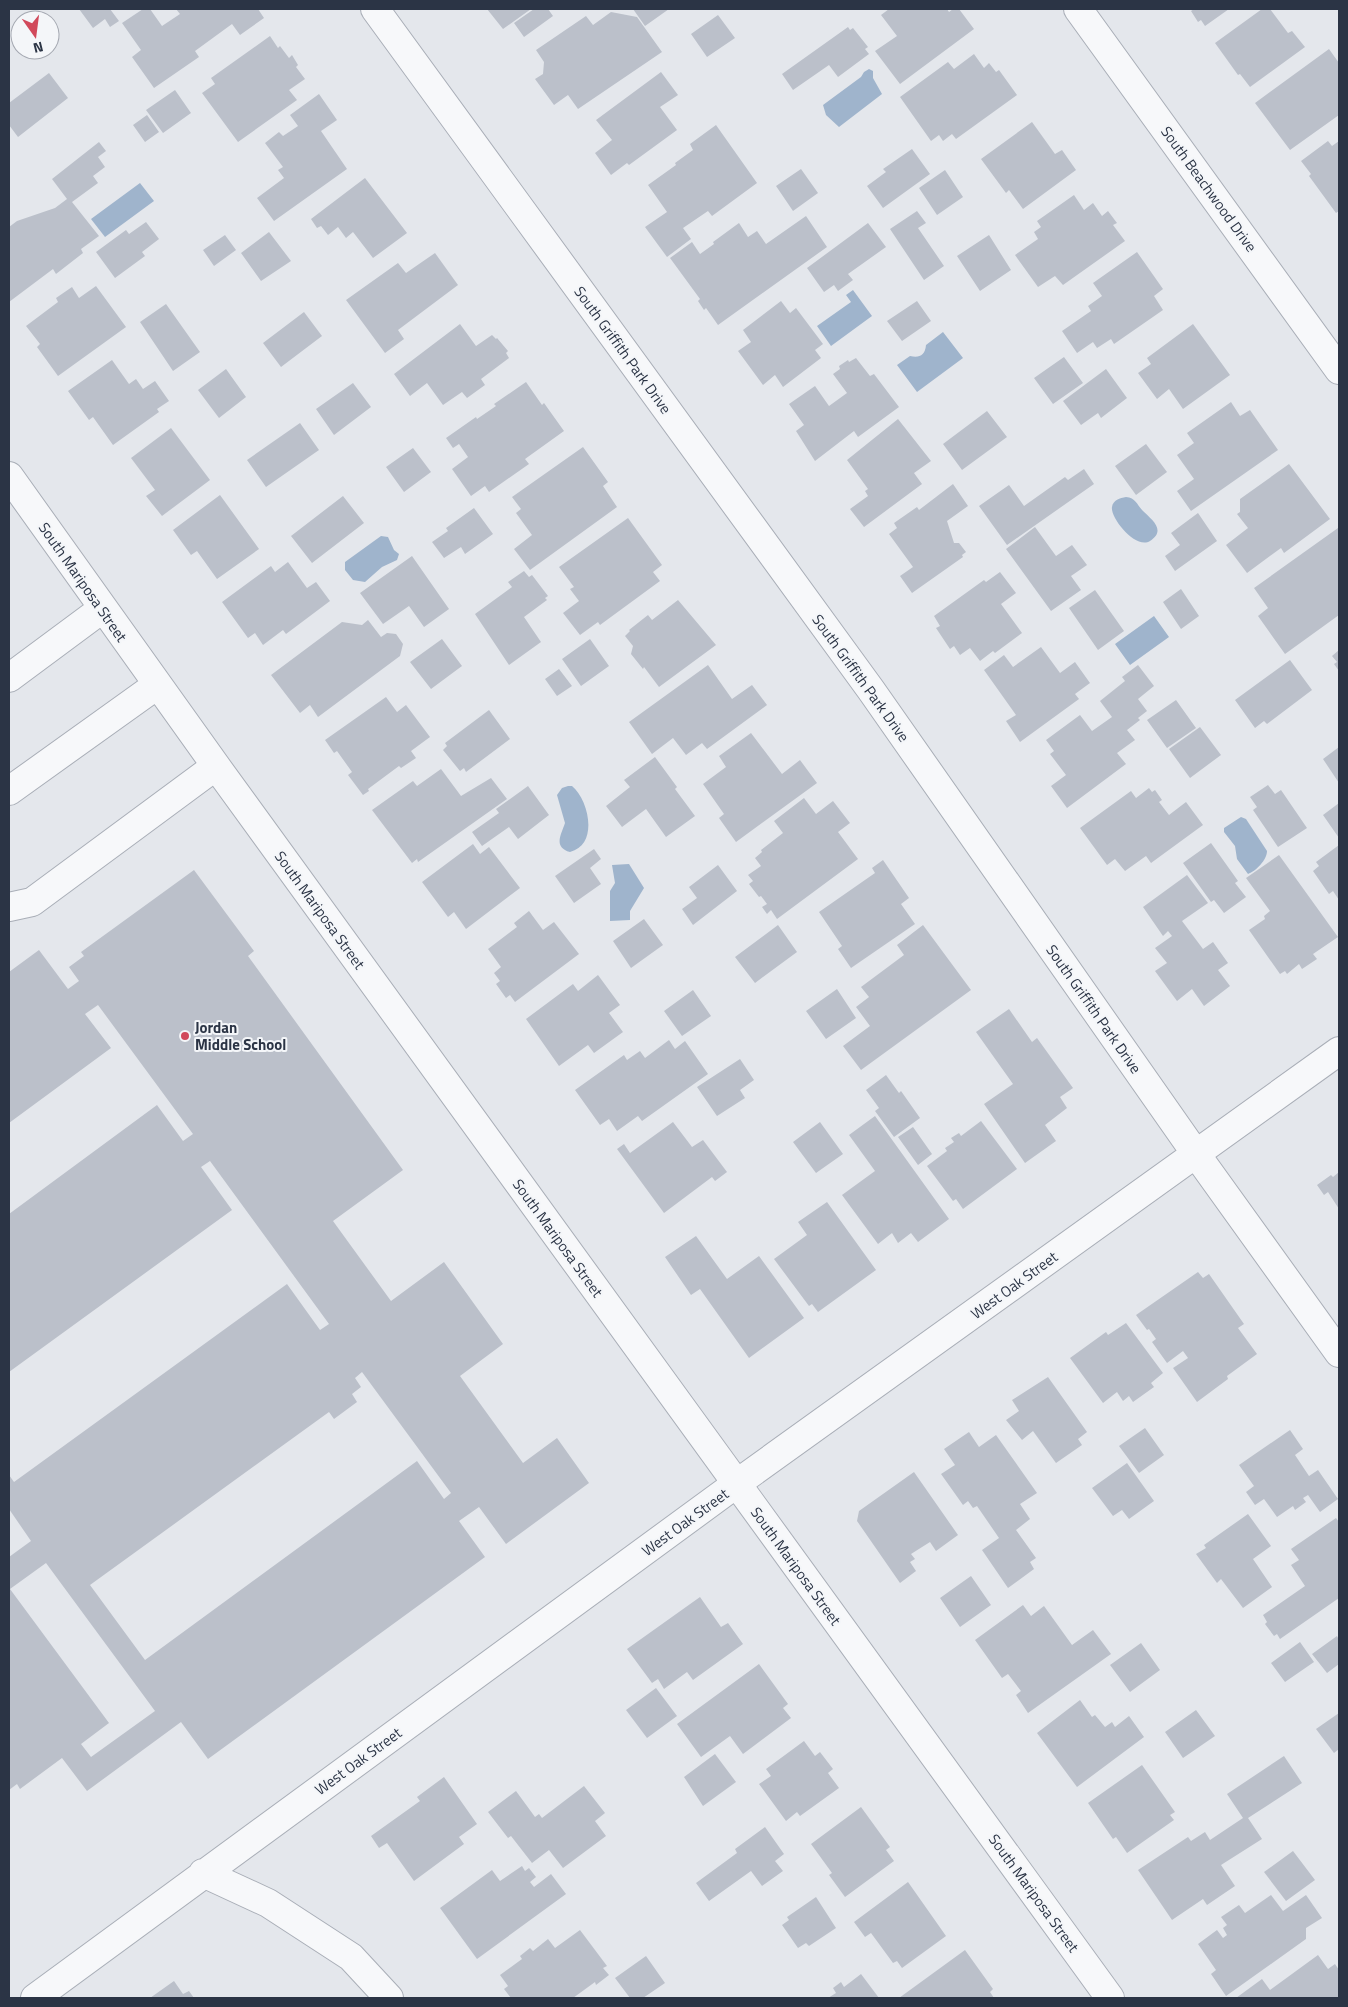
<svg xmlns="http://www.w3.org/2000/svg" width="1348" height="2007" viewBox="0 0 1348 2007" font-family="'Titillium Web',sans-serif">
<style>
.water{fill:#9fb4cc}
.building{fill:#bbc0ca;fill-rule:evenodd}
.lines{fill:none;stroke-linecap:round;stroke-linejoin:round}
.minor-casing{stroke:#a9aeb7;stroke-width:30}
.minor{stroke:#f7f8fa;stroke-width:28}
.poi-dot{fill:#d1495b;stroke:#f4f6f9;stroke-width:2}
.labels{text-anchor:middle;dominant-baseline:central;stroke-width:4;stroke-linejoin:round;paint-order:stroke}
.street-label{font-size:15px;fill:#2b3445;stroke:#f4f6f9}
.poi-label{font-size:15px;font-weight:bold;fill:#2b3445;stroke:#f4f6f9;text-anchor:start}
</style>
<rect width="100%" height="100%" fill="#e4e7ec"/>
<path class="water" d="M869 69 873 71V78L882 94 839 127 826 115 823 105 861 77 864 72Z
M140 183 154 201 105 237 91 219Z
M853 290 872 316 831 346 817 326 851 302 846 295Z
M943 332 963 358 917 392 897 365 910 356C919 358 925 356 926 345Z
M1126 497C1136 498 1137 505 1143 511 1151 519 1167 530 1150 541 1136 550 1110 518 1112 507 1113 500 1120 498 1126 497Z
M381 536 388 537 394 550 399 554 397 560 382 567 365 582 353 580 345 570V562Z
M1154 616 1169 637 1130 665 1115 644Z
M568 786H572C589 800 599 845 570 852 553 847 561 835 565 823L557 795 562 788Z
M1241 817 1246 819 1267 851C1267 860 1256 871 1248 874L1237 859 1235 846 1224 832V828Z
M629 864 644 888 630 911V920L610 921V891L615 883 612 865Z"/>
<path class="building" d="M79 9H110L119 21 110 27 105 19 93 28Z
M143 9H150L162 26 180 14 176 9H258L264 18 240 35 232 24 195 51 199 57 154 88 132 57 141 50 122 23Z
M487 9H531L503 29Z
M534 9H548L553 16 524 37 514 23Z
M633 9H669L645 26Z
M889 9H947L949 12 953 9H959L974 29 900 84 875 51 897 36 881 15Z
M1194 9H1229L1205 26 1201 20 1198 22 1191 11Z
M1262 9H1270L1288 33 1292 31 1305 47 1250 87 1240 74 1238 75 1215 43Z
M611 12 637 17 662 52 578 109 568 95 554 105 535 79 543 74 544 62 536 50 586 16 593 25Z
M718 15 735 38 707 57 691 34Z
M848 27 850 30 853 28 868 47 865 49 869 54 838 77 829 65 793 90 782 74Z
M270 36 278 48 280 46 289 58 292 55 298 65 296 67 305 79 289 90 297 100 238 142 202 93 215 84 211 78Z
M1329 49 1339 63V115L1290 150 1255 103Z
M974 54 984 68 989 63 996 72 999 70 1017 95 956 139 952 134 943 141 939 135 931 141 900 97 948 62 954 69Z
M661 72 678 95 660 107 677 130 629 165 627 163 611 175 595 153 612 140 596 120Z
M49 73 68 98 18 137 9 125V103Z
M175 90 191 113 163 133 146 110Z
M319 94 337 120 321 131 347 169 274 221 257 198 284 178 278 170 283 167 265 143 279 132 283 136 298 126 290 115Z
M147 115 159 132 145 142 133 125Z
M1032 122 1055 154 1062 150 1076 170 1023 209 1009 190 1006 193 981 159Z
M716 125 757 183 712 216 708 211 683 228 691 239 667 257 645 227 667 212 648 185 676 165 675 163 693 150 690 144Z
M1328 141 1332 146 1339 141V211L1336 213 1309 176 1311 174 1301 161Z
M99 142 106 151 98 157 105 167 93 176 98 183 72 202 99 236 81 249 83 253 56 274 53 269 9 302V227L17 221 55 208 67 199 52 179Z
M912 149 930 174 883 208 867 186 886 172 883 169Z
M801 169 818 193 793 211 776 186Z
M945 170 963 197 937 215 919 188Z
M365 178 407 233 373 258 353 232 346 238 338 227 328 235 321 226 317 228 311 219Z
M1074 195 1084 210 1093 203 1102 216 1108 211 1117 223 1113 225 1125 241 1063 285 1055 276 1038 287 1015 255 1038 239 1034 232 1041 227 1037 221Z
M917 211 926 223 918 228 944 266 924 280 890 229Z
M806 216 827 247 718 325 706 308 704 310 698 301 700 299 670 258 692 242 700 254 714 244 713 242 739 223 748 237 757 231 766 244Z
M146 222 159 239 142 252 145 256 115 278 96 252 126 230 129 234Z
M868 223 886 247 848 274 853 280 838 291 834 285 824 292 807 268Z
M269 232 291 261 261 281 241 253Z
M225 235 236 250 214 266 203 250Z
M989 235 1011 270 980 291 957 256Z
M1137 252 1163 289 1154 296 1163 310 1114 344 1111 339 1097 348 1093 342 1077 353 1062 331 1091 311 1088 306 1102 296 1093 283Z
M435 253 458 285 398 330 404 339 385 353 346 300 398 263 406 273Z
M96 286 126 327 58 376 37 347 40 344 26 326 58 302 56 298 72 287 79 298Z
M781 301 790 313 796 308 823 344 815 350 821 358 783 387 775 375 763 385 738 351 751 342 743 330Z
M917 301 931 321 902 341 887 321Z
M166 304 200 352 173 371 140 322Z
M304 312 322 336 281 367 263 343Z
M460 324 476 346 492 335 496 339 497 338 508 351 506 353 509 358 481 379 485 385 467 398 462 392 443 405 427 383 410 396 394 374Z
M1193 324 1230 375 1183 409 1169 389 1157 399 1138 373 1151 364 1147 358Z
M1064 357 1083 383 1053 404 1034 378Z
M856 358 870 376 874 374 899 407 858 437 854 431 815 461 796 431 804 425 789 404 815 386 829 406 847 393 833 374 840 369 839 366 848 360 849 362Z
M112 360 129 384 136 379 143 389 155 381 169 401 157 409 159 412 113 445 93 417 89 420 68 391Z
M226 369 246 397 219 418 198 390Z
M1106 369 1127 398 1101 418 1098 413 1081 425 1063 401Z
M526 382 542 405 544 403 564 431 525 459 529 464 489 492 485 486 471 496 452 469 468 457 459 444 453 448 446 438 476 417 477 419 496 406 494 404Z
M353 383 371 407 334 435 316 409Z
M1231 402 1240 416 1250 410 1278 450 1191 511 1177 491 1194 479 1177 455 1194 443 1187 433Z
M987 411 1007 437 962 470 943 444Z
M898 419 931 461 914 473 922 484 864 527 850 509 868 496 865 491 868 489 847 460Z
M300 423 319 450 266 487 247 460Z
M171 428 210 480 162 516 146 496 155 490 131 458Z
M1146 444 1167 472 1136 495 1115 466Z
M583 447 608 482 603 486 617 507 530 570 514 549 532 535 516 513 521 509 512 497Z
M413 448 431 472 404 492 386 467Z
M1289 464 1330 519 1284 553 1281 548 1247 573 1226 545 1248 528 1237 514 1240 512V499Z
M1084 469 1094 484 1007 545 979 506 1009 485 1024 506 1065 477 1068 480Z
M953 484 968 506 947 521 954 543H959L966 552 962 555 963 557 912 593 900 576 913 567 889 534 897 528 894 523 917 507 919 510Z
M220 495 259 549 217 579 197 551 191 555 173 530Z
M343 496 364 523 312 563 291 536Z
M474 508 493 534 465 554 461 547 444 558 432 542 448 531 446 528Z
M1198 513 1217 541 1175 571 1165 556 1180 545 1171 533Z
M628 518 662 565 653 572 660 581 600 625 598 622 580 635 563 613 579 601 570 589 574 587 559 567Z
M1035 527 1056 556 1072 545 1087 565 1071 576 1081 590 1051 611 1006 549Z
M1338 528 1339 530V615L1285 654 1258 616 1268 608 1254 588Z
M412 556 449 609 424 627 409 606 383 624 360 593Z
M288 562 307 588 316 582 330 601 286 634 283 630 263 645 255 633 248 638 222 602 271 566 275 572Z
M524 571 529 577 532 575 548 596 545 598 547 600 524 617 541 642 509 665 475 614 512 587 508 582Z
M1000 572 1016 593 1001 604 1022 633 995 653 993 651 980 661 970 648 960 655 954 646 950 649 936 628 940 626 934 616 984 580 986 582Z
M1181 589 1199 616 1181 629 1163 602Z
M1095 590 1124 631 1098 650 1069 608Z
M678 600 716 645 659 687 644 667 643 669 631 654 633 646 625 636 630 631 629 630 648 615 652 620Z
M368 620 381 637 387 633 396 634 403 644 400 656 318 717 310 705 300 713 271 675 342 622 362 625Z
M442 639 462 666 431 689 410 662Z
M590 639 609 666 581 686 562 659Z
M1041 647 1060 673 1075 662 1090 683 1075 694 1079 699 1020 742 1006 721 1016 715 984 670 1004 655 1013 667Z
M1339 650V671L1334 664 1337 662 1332 656Z
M1290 660 1312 690 1267 724 1264 721 1255 728 1235 700Z
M708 665 732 699 752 685 767 705 707 749 702 743 686 755 673 738 652 754 629 722Z
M1138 665 1154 686 1138 699 1147 711 1138 718 1140 720 1127 730 1135 740 1117 753 1126 764 1067 808 1051 786 1066 775 1050 754 1054 751 1046 740 1080 715 1092 731 1112 717 1100 701 1125 681 1122 677Z
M559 669 572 686 557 696 545 679Z
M386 697 397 712 406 705 430 737 411 751 416 758 401 768 399 766 368 789 369 791 363 795 348 775 352 772 337 751 334 753 325 740Z
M1176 700 1196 728 1167 748 1147 720Z
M489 710 510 739 466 772 464 768 460 771 443 750 447 746 445 743Z
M1200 727 1221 755 1190 778 1169 749Z
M751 733 782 774 800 760 817 783 736 842 719 818 724 814 703 784 726 767 719 756Z
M1339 747V783L1323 759Z
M655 757 677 787 675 789 695 816 666 837 646 809 622 827 606 806 630 787 624 780Z
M441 769 461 796 491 778 507 799 418 862 417 859 412 863 372 810 413 781 417 786Z
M1268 785 1275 794 1281 790 1307 828 1278 847 1253 810 1257 807 1250 797Z
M528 786 549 815 518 839 509 827 482 846 472 832 499 813 496 809Z
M1149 788 1152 792 1155 790 1162 800 1159 802 1169 815 1186 802 1203 825 1151 863 1146 856 1125 871 1115 859 1107 865 1080 828 1131 791 1136 798Z
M804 798 816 814 833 801 850 823 838 832 858 859 777 919 771 910 767 914 762 907 767 904 761 896 759 897 749 884 753 881 748 875 761 866 755 858 762 852 761 850 783 833 774 821Z
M1339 803V838L1323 815Z
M1211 843 1238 881 1235 883 1246 897 1224 913 1214 900 1211 902 1183 863Z
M473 844 480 854 489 847 520 888 466 929 454 912 448 917 422 882Z
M1339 845V900L1333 891 1329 894 1313 871 1319 866 1316 862Z
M594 849 601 859 590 868 601 884 574 903 555 876Z
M1279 855 1338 937 1313 954 1317 959 1302 969 1299 964 1287 974 1285 971 1280 974 1249 930 1265 919 1264 916 1270 911 1246 878Z
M883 860 909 898 901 904 915 924 851 968 838 949 842 946 819 912 875 873 872 868Z
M718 865 737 891 693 925 682 909 697 898 689 887Z
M194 870 254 951 248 956 403 1170 333 1221 391 1301 444 1262 503 1344 460 1376 523 1463 557 1438 589 1483 506 1544 479 1507 459 1521 485 1557 208 1759 181 1722 87 1791 62 1758 20 1789 17 1784 9 1790V1557L31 1541 9 1509V1475L14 1482 287 1284 320 1330 329 1324 210 1161 201 1167 232 1210 9 1372V1214L157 1105 183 1141 193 1134 98 1005 85 1014 111 1048 9 1123V972L39 950 68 989 79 981 69 967 84 956 81 952ZM362 1372 451 1493 444 1499 417 1461 145 1660 90 1585 329 1412 334 1419 357 1402 352 1394 361 1387 355 1378ZM46 1563 155 1711 91 1757 81 1744 109 1723 10 1589Z
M1187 875 1208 903 1182 921 1203 949 1213 942 1228 963 1218 970 1230 986 1204 1006 1192 989 1177 1001 1155 971 1167 963 1155 948 1172 936 1168 931 1163 936 1143 907Z
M529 911 543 930 554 922 579 954 515 1002 510 995 506 998 496 984 500 981 494 973 501 967 488 949 517 927 514 923Z
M644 919 663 945 631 968 613 941Z
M778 925 797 952 755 983 735 957Z
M923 925 971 990 861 1070 843 1046 870 1026 856 1007 869 997 861 987 904 955 897 945Z
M598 975 620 1005 609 1013 623 1032 594 1053 588 1045 559 1066 526 1019 573 984 578 991Z
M837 989 856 1018 826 1039 806 1011Z
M693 990 711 1016 682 1036 664 1011Z
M1009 1009 1032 1042 1037 1038 1073 1088 1060 1097 1067 1108 1045 1125 1056 1141 1025 1163 984 1104 1013 1084 976 1032Z
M669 1040 675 1049 685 1041 708 1074 642 1121 638 1116 617 1131 609 1119 600 1125 575 1090 624 1055 627 1060 640 1051 645 1058Z
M740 1059 754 1080 740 1090 745 1098 717 1116 697 1087Z
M886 1075 899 1093 901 1091 920 1118 894 1137 875 1111 879 1108 866 1090Z
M875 1116 949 1219 918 1242 911 1233 898 1243 892 1233 878 1244 842 1195 875 1171 849 1135Z
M981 1121 1017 1169 963 1209 956 1199 953 1201 927 1166 947 1151 945 1148 954 1142 951 1138 959 1133 961 1136Z
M673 1122 692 1147 703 1140 727 1172 715 1181 712 1177 664 1213 617 1149 624 1144 630 1153Z
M820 1122 843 1154 816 1173 793 1142Z
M913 1127 932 1154 918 1165 898 1137Z
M1339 1172V1209L1328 1192 1324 1195 1317 1185 1331 1175 1333 1177Z
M827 1202 876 1270 818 1312 812 1304 809 1306 774 1259 807 1235 798 1222Z
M696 1236 727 1279 759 1256 804 1318 749 1358 700 1289 691 1295 665 1257Z
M1198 1272 1203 1278 1209 1274 1244 1324 1238 1328 1257 1354 1227 1376 1228 1379 1197 1402 1173 1368 1188 1358 1183 1351 1167 1363 1152 1342 1156 1339 1149 1329 1147 1330 1136 1315Z
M1126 1323 1163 1373 1151 1383 1154 1387 1133 1402 1129 1396 1123 1401 1117 1392 1103 1403 1070 1358 1106 1332 1108 1335Z
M1048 1377 1087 1432 1078 1439 1082 1445 1056 1463 1033 1431 1022 1440 1006 1420 1019 1411 1012 1400Z
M1145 1428 1164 1455 1139 1473 1119 1446Z
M1290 1430 1303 1449 1295 1455 1309 1476 1318 1470 1338 1499 1320 1512 1308 1495 1303 1498 1306 1502 1295 1510 1293 1506 1277 1517 1264 1499 1255 1505 1246 1492 1254 1486 1239 1465Z
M969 1432 979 1447 996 1435 1037 1493 1020 1504 1030 1519 1016 1530 1036 1558 1030 1562 1034 1569 1008 1588 982 1550 999 1538 977 1506 973 1508 968 1501 963 1505 941 1474 955 1465 944 1449Z
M1127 1463 1154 1501 1129 1519 1122 1510 1113 1516 1092 1488Z
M914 1472 958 1535 936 1551 930 1542 911 1554 915 1559 910 1562 916 1571 900 1583 857 1521 859 1511Z
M1248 1514 1271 1546 1253 1559 1272 1587 1243 1608 1221 1579 1217 1583 1196 1554 1206 1548 1204 1545Z
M1336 1518 1339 1522V1598L1280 1639 1277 1634 1274 1636 1265 1624 1267 1622 1263 1615 1305 1586 1291 1565 1299 1560 1291 1549Z
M971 1576 991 1605 960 1627 940 1598Z
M700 1597 721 1627 728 1623 743 1644 693 1680 687 1672 664 1689 658 1679 652 1683 627 1649Z
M1023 1605 1031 1616 1044 1606 1072 1645 1093 1630 1111 1654 1028 1713 1016 1695 1021 1691 1008 1674 1002 1678 975 1640Z
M1337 1636 1339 1640V1664L1327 1673 1312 1654Z
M1300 1642 1314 1662 1285 1682 1271 1663Z
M1141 1643 1160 1670 1130 1692 1110 1665Z
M759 1664 788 1704 783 1708 791 1718 743 1754 730 1736 701 1757 677 1724Z
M656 1688 677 1716 647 1738 626 1710Z
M1080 1700 1092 1717 1095 1715 1105 1727 1112 1722 1115 1727 1129 1716 1144 1737 1077 1787 1037 1733Z
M1196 1710 1215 1736 1183 1758 1165 1732Z
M1339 1713V1749L1334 1753 1316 1729Z
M804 1741 815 1756 820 1752 833 1769 828 1773 839 1788 800 1816 797 1812 786 1821 759 1784 771 1776 766 1769Z
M715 1754 736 1782 703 1806 684 1777Z
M1284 1756 1302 1783 1248 1818 1262 1839 1221 1865 1235 1886 1207 1905 1203 1899 1172 1920 1138 1870 1188 1837 1191 1841 1205 1832 1210 1840 1243 1818 1227 1794Z
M1142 1765 1175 1812 1170 1815 1174 1820 1127 1853 1116 1837 1113 1839 1088 1803Z
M444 1777 477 1824 459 1837 464 1844 414 1881 387 1843 379 1848 371 1836 420 1801 417 1797Z
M584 1786 605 1813 595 1821 606 1836 563 1868 549 1850 532 1863 511 1836 508 1838 488 1812 516 1791 535 1817 539 1814 542 1818Z
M861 1807 890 1847 886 1850 894 1861 845 1897 829 1875 832 1873 811 1844Z
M765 1827 784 1854 775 1861 783 1871 762 1886 751 1871 709 1901 696 1883 737 1853 735 1849Z
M1293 1851 1315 1880 1286 1901 1264 1872Z
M522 1866 525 1871 529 1868 536 1877 530 1882 534 1887 551 1874 566 1894 477 1959 440 1908 492 1870 500 1881Z
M908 1882 946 1936 902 1968 897 1961 893 1963 871 1933 865 1937 854 1922Z
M1271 1895 1283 1911 1306 1895 1322 1918 1306 1928V1939L1226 1996 1211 1974 1216 1970 1198 1944 1217 1930 1223 1938 1227 1935 1223 1928 1227 1925 1221 1917 1239 1905 1245 1913Z
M816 1897 836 1928 809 1946 806 1943 798 1948 782 1925 789 1920 787 1917Z
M580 1930 607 1966 603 1968 609 1975 596 1985 595 1982 573 1998H511L504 1989 508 1986 500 1975 522 1959 520 1956 530 1948 533 1951 548 1939 555 1948Z
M965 1950 993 1989 990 1992 994 1998H899Z
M1318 1955 1328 1969 1335 1964 1339 1970V1998H1236L1262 1979 1270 1990Z
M646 1956 665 1983 643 1998H630L615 1978Z
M861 1974 879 1998H828L836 1993 833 1988 841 1982 844 1987Z
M174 1981 183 1994 189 1991 194 1998H150Z"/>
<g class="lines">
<defs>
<path id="minor" d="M375 9 871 690 1196 1154 1339 1353
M1078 9 1339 370
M9 476 216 766 1110 1998
M9 678 102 609
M9 791 157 685
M9 907 32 902 216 766
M203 1873 268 1903 351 1957 389 1998
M35 1998 736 1484 1339 1051"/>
</defs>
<use href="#minor" class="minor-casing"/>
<use href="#minor" class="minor"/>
</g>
<circle class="poi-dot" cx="185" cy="1036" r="5"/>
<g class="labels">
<g class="street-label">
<text transform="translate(1209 189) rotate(54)">South Beachwood Drive</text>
<text transform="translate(623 350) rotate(54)">South Griffith Park Drive</text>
<text transform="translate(83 582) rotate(55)">South Mariposa Street</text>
<text transform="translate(861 678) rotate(54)">South Griffith Park Drive</text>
<text transform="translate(320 910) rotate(54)">South Mariposa Street</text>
<text transform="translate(1094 1009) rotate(55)">South Griffith Park Drive</text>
<text transform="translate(558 1238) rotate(54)">South Mariposa Street</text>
<text transform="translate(1014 1285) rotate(-36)">West Oak Street</text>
<text transform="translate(685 1522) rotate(-36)">West Oak Street</text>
<text transform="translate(796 1566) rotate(54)">South Mariposa Street</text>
<text transform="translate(358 1761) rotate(-36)">West Oak Street</text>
<text transform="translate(1034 1893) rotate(54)">South Mariposa Street</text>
</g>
<g class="poi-label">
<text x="195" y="1027">Jordan<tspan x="195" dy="17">Middle School</tspan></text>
</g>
</g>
<rect width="1348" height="2007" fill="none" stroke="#2b3445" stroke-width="20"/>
<g transform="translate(35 35) rotate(166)"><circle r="24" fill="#f4f6f9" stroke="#a4a8b1"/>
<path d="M0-4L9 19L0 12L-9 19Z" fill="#d1495b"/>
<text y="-8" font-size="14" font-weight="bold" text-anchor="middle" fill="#2b3445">N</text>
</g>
</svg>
